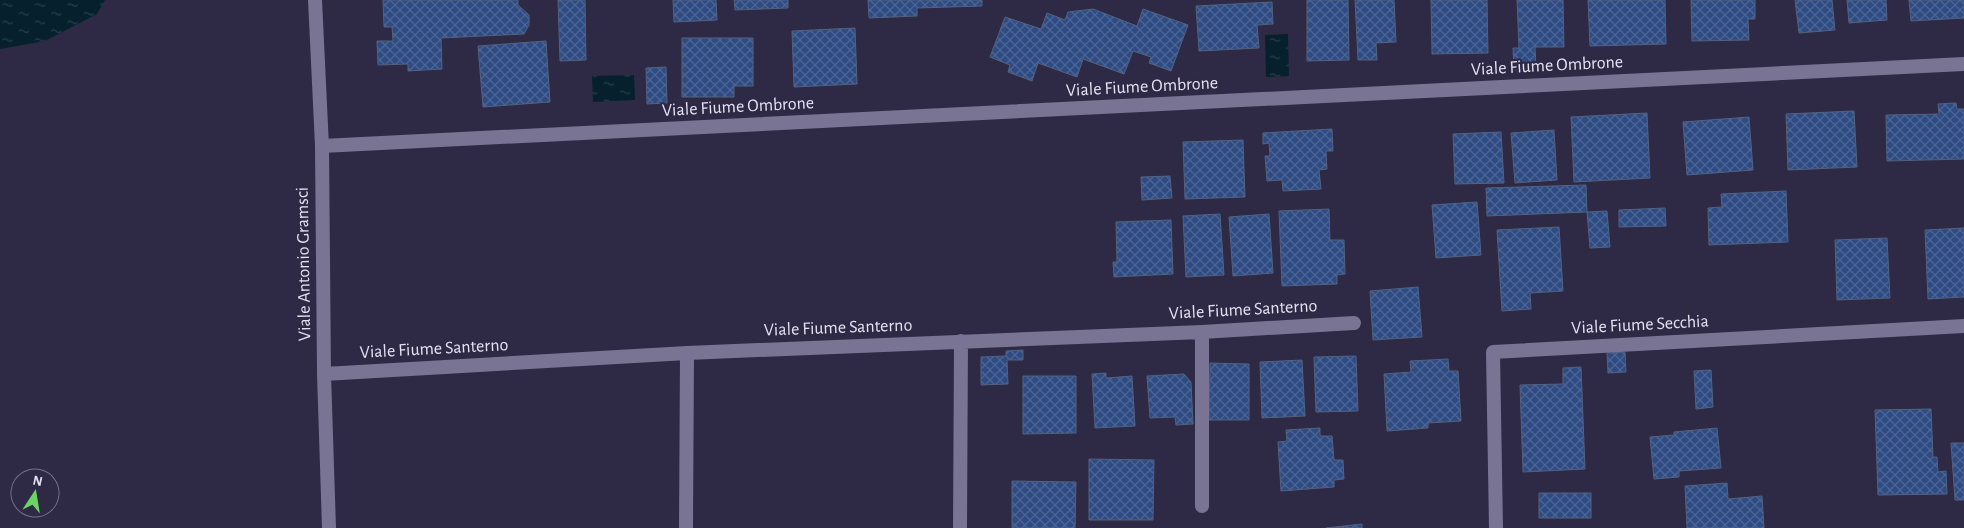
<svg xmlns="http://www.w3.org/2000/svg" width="1964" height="528" viewBox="0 0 1964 528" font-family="'Alegreya Sans',sans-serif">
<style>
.water{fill:url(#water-ripples)}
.building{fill:url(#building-cross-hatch);stroke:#52627e}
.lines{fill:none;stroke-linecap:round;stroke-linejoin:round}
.minor{stroke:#797394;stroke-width:14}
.labels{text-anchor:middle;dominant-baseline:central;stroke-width:4.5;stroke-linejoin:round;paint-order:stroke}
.street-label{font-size:18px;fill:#e3e0f2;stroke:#2e2945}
</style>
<defs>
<pattern id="water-ripples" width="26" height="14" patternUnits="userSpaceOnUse" patternTransform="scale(1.25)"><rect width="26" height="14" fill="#06212d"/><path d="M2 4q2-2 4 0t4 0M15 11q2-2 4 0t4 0" fill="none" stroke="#2a414c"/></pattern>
<pattern id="building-cross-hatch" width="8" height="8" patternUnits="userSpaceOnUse" patternTransform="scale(1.25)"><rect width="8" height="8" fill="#2e4b83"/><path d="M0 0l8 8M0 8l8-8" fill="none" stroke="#4c6595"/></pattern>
</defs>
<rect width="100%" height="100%" fill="#2e2945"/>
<path class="water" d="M0 0H105L97 14 45 41 0 49Z
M1288 34 1289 76 1266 77 1265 35Z
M634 75 635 100 593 102 592 76Z"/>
<path class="building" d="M383 0H518V5L529 15V25L524 34 441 38 442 69 408 71V64L378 65 377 41H393L392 27H384Z
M558 0H585L586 60 560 61Z
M673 0H716L717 20 674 22Z
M734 0H788V8L735 10Z
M868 0H982V6L917 8V16L869 18Z
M1307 0H1348L1349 60 1307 61Z
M1355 0H1394L1396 42 1376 43 1377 60H1358Z
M1431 0H1487L1488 53 1432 54Z
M1517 0H1563L1564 47H1535L1536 69 1514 70 1513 48H1519Z
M1588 0H1665L1666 44 1590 46Z
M1691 0H1755V19H1748L1749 40 1692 41Z
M1795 0H1832L1835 30 1799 33Z
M1847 0H1886L1887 20 1849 23Z
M1909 0H1964V18L1911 21Z
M1272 2 1273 24 1257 25 1259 48 1199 51 1196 6Z
M1093 9 1137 26 1143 9 1188 25 1171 71 1149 63 1151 57 1133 51 1124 74 1083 59 1077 77 1038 63 1032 81 1008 72 1010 65 990 57 1005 17 1041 29 1047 13 1065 20 1068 12Z
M855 28 857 84 794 87 792 31Z
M682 38H753V86H734V97H682Z
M546 41 550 102 483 107 478 46Z
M666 67 667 103 647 104 646 68Z
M1956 103 1957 109H1964V159L1887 161 1886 115 1939 114 1938 104Z
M1854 111 1857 167 1788 170 1786 114Z
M1647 113 1650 178 1574 182 1571 117Z
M1749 117 1753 170 1687 175 1683 122Z
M1332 129 1333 151H1326L1327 169 1319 170 1321 189 1283 191 1282 180 1267 181 1265 156H1270L1269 143 1263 144V133Z
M1554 130 1557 180 1515 183 1511 133Z
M1501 132 1504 183 1455 184 1453 134Z
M1243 140 1245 197 1185 199 1183 142Z
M1170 176 1172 198 1142 200 1141 177Z
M1586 185 1587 212 1487 216 1486 188Z
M1786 191 1788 242 1709 245 1708 208 1722 207 1721 194Z
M1477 202 1481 255 1436 258 1432 205Z
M1665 208 1666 226 1619 227V210Z
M1329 209 1330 240H1344L1345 274 1337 275V284L1282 286 1279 211Z
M1607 211 1610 247 1590 248 1587 212Z
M1220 214 1224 275 1186 277 1183 216Z
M1269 214 1273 273 1233 276 1229 217Z
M1171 220 1173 274 1114 277 1113 262H1117L1116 222Z
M1559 227 1563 291 1530 293 1531 309 1502 311 1497 230Z
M1964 228V297L1928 299 1925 230Z
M1887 238 1890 298 1837 300 1835 240Z
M1418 287 1422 337 1373 340 1370 291Z
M1023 350V360H1007L1008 384 981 385V357L1006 356V351Z
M1625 352 1626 372 1608 373 1607 353Z
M1356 356 1358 411 1316 412 1314 357Z
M1448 359 1449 371H1458L1461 421 1428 423V428L1387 431 1384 374 1411 372 1410 361Z
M1302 360 1305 416 1262 418 1260 362Z
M1210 363 1249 364V420H1209Z
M1581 367 1585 469 1523 472 1520 385 1563 384V368Z
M1711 370 1713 407 1696 409 1694 371Z
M1106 373V378L1132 376 1135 426 1095 428 1092 374Z
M1184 374 1191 382 1193 424 1176 425 1175 417 1150 418 1147 376Z
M1023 376H1076V433L1023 434Z
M1931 409 1933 457H1937L1938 472 1946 471 1947 494 1878 495 1875 410Z
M1320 428V436H1332L1334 460H1343L1344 479 1334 480V487L1281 491 1278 442 1287 441 1286 430Z
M1717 428 1721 468 1679 471V477L1654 479 1650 437 1674 435V432Z
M1951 443H1964V500H1955Z
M1089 459 1154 460 1153 520H1089Z
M1012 481 1076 482 1075 528H1012Z
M1727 483 1728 499 1762 496 1764 528H1687L1685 486Z
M1539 493H1591V518H1539Z
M1362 524V528H1326Z"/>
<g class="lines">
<path class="minor" d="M315 0 322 146 324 374 329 528
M322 146 1964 64
M324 374 687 353 1202 332 1354 323
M1202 506V332
M686 528 687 353
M960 528 961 341
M1496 528 1493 352 1964 326"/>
</g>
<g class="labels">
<g class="street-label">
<text transform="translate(1547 66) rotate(-3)">Viale Fiume Ombrone</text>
<text transform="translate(1142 87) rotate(-3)">Viale Fiume Ombrone</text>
<text transform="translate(738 107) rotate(-3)">Viale Fiume Ombrone</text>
<text transform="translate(304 264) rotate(-91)">Viale Antonio Gramsci</text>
<text transform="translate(1243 310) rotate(-3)">Viale Fiume Santerno</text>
<text transform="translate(1640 325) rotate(-3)">Viale Fiume Secchia</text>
<text transform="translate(838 328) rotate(-2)">Viale Fiume Santerno</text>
<text transform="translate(434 349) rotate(-3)">Viale Fiume Santerno</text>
</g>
</g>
<g transform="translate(35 493) rotate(12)"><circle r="24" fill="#2e2945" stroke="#76728a"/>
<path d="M0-4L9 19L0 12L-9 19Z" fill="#6cd362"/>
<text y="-8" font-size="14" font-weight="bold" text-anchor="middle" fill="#e3e0f2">N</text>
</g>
</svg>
